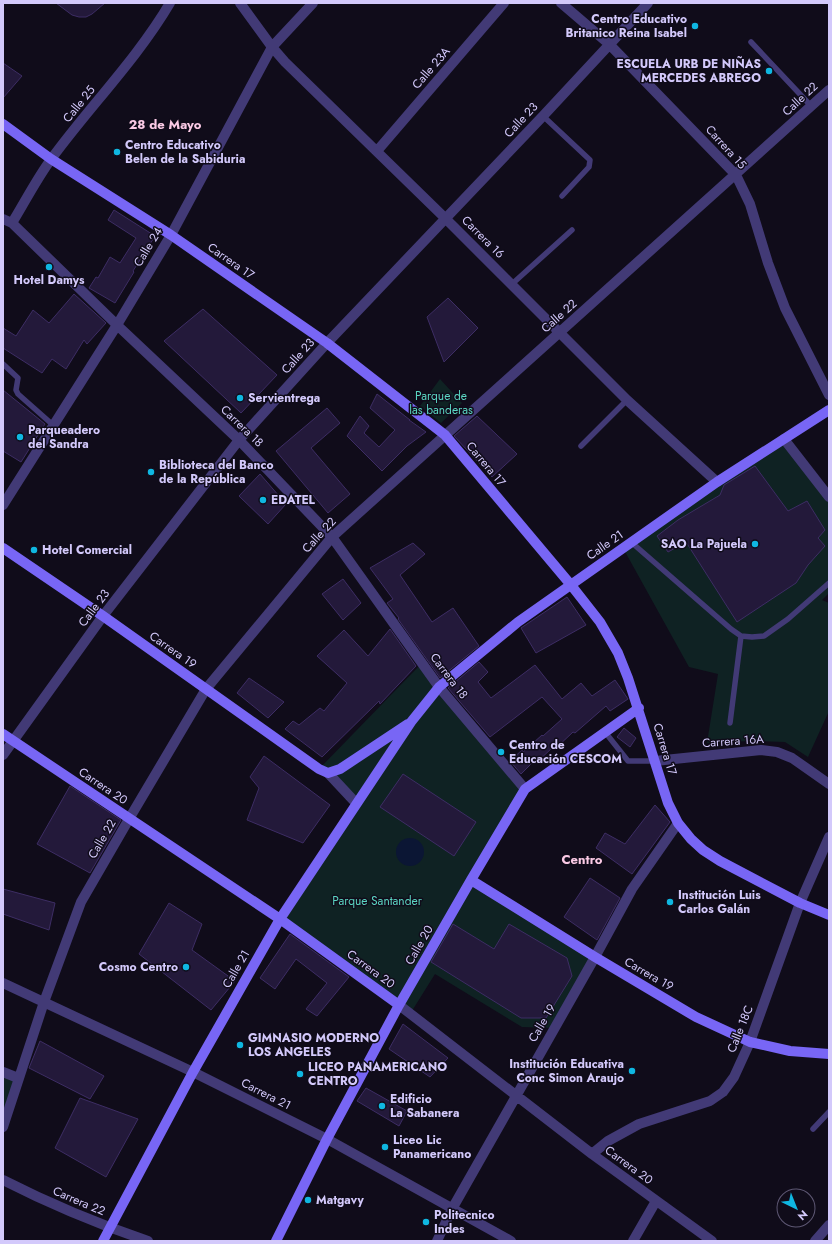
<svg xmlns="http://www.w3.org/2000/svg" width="832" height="1244" viewBox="0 0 832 1244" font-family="Jost,sans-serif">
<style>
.green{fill:#0f2223}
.water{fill:#0b1634}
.building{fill:#23193a;stroke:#3d2d64}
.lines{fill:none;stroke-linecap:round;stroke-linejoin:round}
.lane{stroke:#423a76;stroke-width:5.5}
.street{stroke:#423a76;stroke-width:10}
.secondary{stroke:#7866f5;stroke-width:10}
.poi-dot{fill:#0fb7e1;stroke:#100c1a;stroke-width:1.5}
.labels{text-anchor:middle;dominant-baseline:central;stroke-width:3;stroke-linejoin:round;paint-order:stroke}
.poi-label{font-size:12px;font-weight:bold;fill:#d3c9fb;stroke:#100c1a;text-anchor:start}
.street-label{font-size:12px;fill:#d3c9fb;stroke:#100c1a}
.park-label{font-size:12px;fill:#5bd5c2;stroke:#100c1a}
.neighbourhood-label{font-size:13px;font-weight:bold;fill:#fbcae5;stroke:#100c1a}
</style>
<rect width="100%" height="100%" fill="#100c1a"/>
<path class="green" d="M440 379 462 403 441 423 420 406Z
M784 439 829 497V593L822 600 829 603V711L808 757 785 742 750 741 707 743 718 674 689 667 623 548Z
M422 663 525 789 472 881 595 957 554 1028 522 1027 435 974 410 1014 280 919 356 804 319 769Z
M3 1072 18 1078 3 1127Z"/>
<path class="water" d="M396 852a14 14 0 1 1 28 0a14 14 0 1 1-28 0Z"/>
<path class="building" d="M56 3H105L92 14 86 17H79L72 15Z
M3 63 22 76 3 98Z
M114 210 155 236 133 271 134 272 115 303 89 288 96 277 98 278 110 257 120 263 136 238 108 220Z
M74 294 106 323 87 344 84 340 66 369 52 359 42 373 3 348V328L16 336 33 310 49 323Z
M448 298 478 328 444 362 427 317Z
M203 309 277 375 241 413 164 341Z
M3 390 45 424 21 462 3 451Z
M377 394 410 420H409L426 432 407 446 382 471 347 436 360 416 369 426 364 433 379 447 395 430 370 408Z
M327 408 340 423 311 448 350 494 328 513 276 451Z
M477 416 517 454 492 477 454 436Z
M755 466 788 511 807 501 825 530 818 538 825 546 808 565 796 583 737 622 686 542 668 552 657 536 678 520 720 495 724 485Z
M260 474 286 504 268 524 239 496Z
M413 543 425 554 400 575 432 622 453 608 479 646 440 678 398 619 399 618 387 603 393 599 370 568Z
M343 579 361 603 343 620 322 594Z
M567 597 586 625 536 653 521 628Z
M390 629 416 666 380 704 379 701 322 757 285 729 293 721 299 725 320 708 324 711 347 683 317 656 344 630 368 656Z
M479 662 488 672 478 682 491 698 535 665 562 699 581 683 592 696 615 680 628 699 610 711 606 706 575 733 573 732 555 749 553 747 535 764 533 762 521 774 510 761 522 750 523 752 542 735 543 736 562 719 542 697 490 737 448 688Z
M249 678 284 702 268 718 237 693Z
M624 728 636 738 630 747 617 737Z
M264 756 330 805 303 843 247 820 259 788 250 777Z
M403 774 476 822 454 856 380 807Z
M70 786 121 820 90 873 37 844Z
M655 805 670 822 632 874 596 848 605 833 625 844Z
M590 878 620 898 597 940 564 917Z
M3 889 55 903 49 930 3 914Z
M169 903 202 924 192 950 235 981 211 1010 139 954Z
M453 924 494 949 509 924 567 958 572 976 546 1018H521L431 962Z
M290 934 349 977 317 1016 306 1009 327 983 296 959 275 989 260 978Z
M403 1024 448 1058 430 1077 389 1049Z
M40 1041 104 1076 90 1099 29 1068Z
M366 1088 407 1111 399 1126 357 1101Z
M80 1098 138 1119 106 1177 55 1148Z"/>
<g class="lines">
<path class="lane" d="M751 42 812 107
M543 116 590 160 589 167 562 196
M512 284 572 230
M3 364 18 378 16 390 18 394 53 425
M581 446 627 400
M631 542 731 629 741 636 752 637 764 636 788 619 829 583
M730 723 741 636
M605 732 628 761H655
M813 1129 829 1112"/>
<path class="street" d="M240 3 272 47 285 62 446 219 627 400 717 482
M561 3 609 44 736 175 750 204 768 263 785 308 829 395
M377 151 504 3
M3 219 12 223 117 325 239 440 332 537 439 687 525 789
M12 223C25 202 37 178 52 158 90 106 137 59 170 3
M784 439 829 497
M3 505 117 325 171 235 272 47 313 3
M3 755 103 616 239 440 327 343 543 116 648 3
M655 761 761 750 777 752 792 758 829 784
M328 773 356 803
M3 983 193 1072 327 1139 511 1241
M399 1005 592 1154 712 1241
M3 1072 18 1078
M3 1127 44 1002 81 902 129 819 206 689 332 537 829 90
M592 1154 608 1141 639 1124 710 1101 723 1092 734 1077 750 1042 800 903 829 837
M3 1180C50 1204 98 1224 148 1241
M437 1241 452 1209 595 957 632 889 678 823
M633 1241 656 1201
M815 1241 829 1225"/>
<path class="secondary" d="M3 124 51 159 171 235 327 343 445 435 571 585 600 622 618 653 628 678 668 803 678 823 691 839 703 850 720 861 800 903 829 915
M3 548 103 616 319 769 328 773 340 769 408 724
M3 734 280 919 399 1005
M471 880 595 957 696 1017 750 1042 790 1051 829 1054
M103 1241 193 1072 280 919 411 722 439 687 518 622 717 482 829 410
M276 1241 327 1139 399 1005 471 880 525 789 639 708"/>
</g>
<g class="poi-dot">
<circle cx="695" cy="26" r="4"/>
<circle cx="769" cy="71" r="4"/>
<circle cx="117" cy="152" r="4"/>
<circle cx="49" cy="267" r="4"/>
<circle cx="240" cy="398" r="4"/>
<circle cx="20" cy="437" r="4"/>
<circle cx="151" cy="472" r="4"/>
<circle cx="263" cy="500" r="4"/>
<circle cx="755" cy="544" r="4"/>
<circle cx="34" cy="550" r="4"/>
<circle cx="501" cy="752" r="4"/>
<circle cx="670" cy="902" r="4"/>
<circle cx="186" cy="967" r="4"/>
<circle cx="240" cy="1045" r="4"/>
<circle cx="632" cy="1071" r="4"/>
<circle cx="300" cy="1074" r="4"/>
<circle cx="382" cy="1106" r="4"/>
<circle cx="385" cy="1147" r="4"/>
<circle cx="308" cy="1200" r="4"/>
<circle cx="426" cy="1222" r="4"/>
</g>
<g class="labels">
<g class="poi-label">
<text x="687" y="19" text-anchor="end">Centro Educativo<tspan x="687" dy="14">Britanico Reina Isabel</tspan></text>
<text x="761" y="64" text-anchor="end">ESCUELA URB DE NIÑAS<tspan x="761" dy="14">MERCEDES ABREGO</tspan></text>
<text x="125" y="145">Centro Educativo<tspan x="125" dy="14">Belen de la Sabiduria</tspan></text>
<text x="49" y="280" text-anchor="middle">Hotel Damys</text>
<text x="248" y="398">Servientrega</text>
<text x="28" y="430">Parqueadero<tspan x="28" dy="14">del Sandra</tspan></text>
<text x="159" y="465">Biblioteca del Banco<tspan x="159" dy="14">de la República</tspan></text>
<text x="271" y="500">EDATEL</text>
<text x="747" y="544" text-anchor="end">SAO La Pajuela</text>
<text x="42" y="550">Hotel Comercial</text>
<text x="509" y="745">Centro de<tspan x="509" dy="14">Educación CESCOM</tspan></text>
<text x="678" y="895">Institución Luis<tspan x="678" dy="14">Carlos Galán</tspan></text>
<text x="178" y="967" text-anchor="end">Cosmo Centro</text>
<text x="248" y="1038">GIMNASIO MODERNO<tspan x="248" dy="14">LOS ANGELES</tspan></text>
<text x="624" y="1064" text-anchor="end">Institución Educativa<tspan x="624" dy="14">Conc Simon Araujo</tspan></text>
<text x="308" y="1067">LICEO PANAMERICANO<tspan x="308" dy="14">CENTRO</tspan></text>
<text x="390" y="1099">Edificio<tspan x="390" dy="14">La Sabanera</tspan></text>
<text x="393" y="1140">Liceo Lic<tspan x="393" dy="14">Panamericano</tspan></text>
<text x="316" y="1200">Matgavy</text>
<text x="434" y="1215">Politecnico<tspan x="434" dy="14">Indes</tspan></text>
</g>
<g class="street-label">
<text transform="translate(431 68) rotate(-49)">Calle 23A</text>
<text transform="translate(800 99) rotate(-43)">Calle 22</text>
<text transform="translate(79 104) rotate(-51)">Calle 25</text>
<text transform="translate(521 120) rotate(-47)">Calle 23</text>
<text transform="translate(726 147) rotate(48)">Carrera 15</text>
<text transform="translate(483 237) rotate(45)">Carrera 16</text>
<text transform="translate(148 247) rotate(-59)">Calle 24</text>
<text transform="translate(231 261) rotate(35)">Carrera 17</text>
<text transform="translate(559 316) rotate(-42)">Calle 22</text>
<text transform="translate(298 356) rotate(-48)">Calle 23</text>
<text transform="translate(242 426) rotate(44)">Carrera 18</text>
<text transform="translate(486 464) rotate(50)">Carrera 17</text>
<text transform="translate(319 535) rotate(-47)">Calle 22</text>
<text transform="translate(605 545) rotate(-35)">Calle 21</text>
<text transform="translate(94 608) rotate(-53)">Calle 23</text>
<text transform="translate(173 650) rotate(35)">Carrera 19</text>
<text transform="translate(449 676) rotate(53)">Carrera 18</text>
<text transform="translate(733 741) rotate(-4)">Carrera 16A</text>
<text transform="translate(665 749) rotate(73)">Carrera 17</text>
<text transform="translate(103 786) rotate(34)">Carrera 20</text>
<text transform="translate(102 839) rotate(-60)">Calle 22</text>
<text transform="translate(419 945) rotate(-60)">Calle 20</text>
<text transform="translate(236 969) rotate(-60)">Calle 21</text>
<text transform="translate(371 969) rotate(36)">Carrera 20</text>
<text transform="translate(649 974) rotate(30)">Carrera 19</text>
<text transform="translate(542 1023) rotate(-60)">Calle 19</text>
<text transform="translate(740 1029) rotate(-68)">Calle 18C</text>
<text transform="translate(266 1094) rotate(27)">Carrera 21</text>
<text transform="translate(629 1165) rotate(36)">Carrera 20</text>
<text transform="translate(79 1201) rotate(23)">Carrera 22</text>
</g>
<g class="park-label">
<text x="441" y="396">Parque de<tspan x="441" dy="14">las banderas</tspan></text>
<text x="377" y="901">Parque Santander</text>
</g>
<g class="neighbourhood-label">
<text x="165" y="124">28 de Mayo</text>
<text x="582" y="859">Centro</text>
</g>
</g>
<rect width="832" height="1244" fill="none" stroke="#d3c9fb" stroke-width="8"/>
<g transform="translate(796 1208) rotate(137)"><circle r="19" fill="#100c1a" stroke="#5e5874"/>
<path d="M0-3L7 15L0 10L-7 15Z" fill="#0fb7e1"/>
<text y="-6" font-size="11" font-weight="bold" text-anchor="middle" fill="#d3c9fb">N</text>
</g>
</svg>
